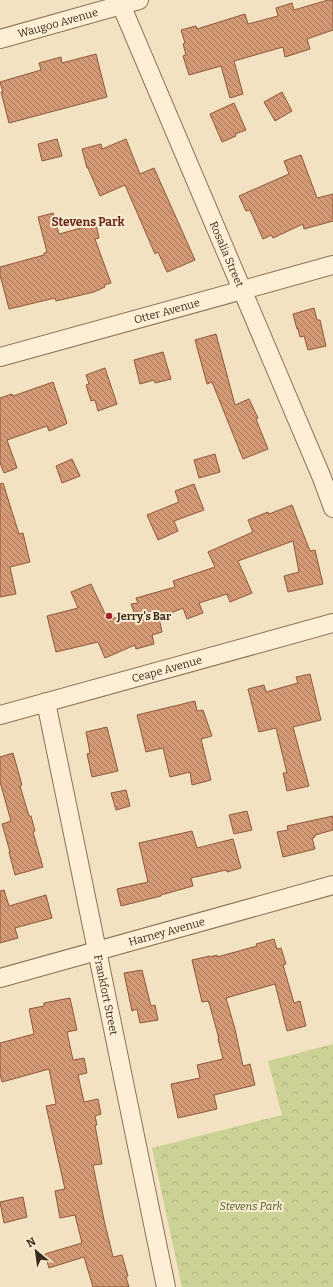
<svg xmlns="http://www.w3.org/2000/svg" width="333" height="1287" viewBox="0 0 333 1287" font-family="Bitter,serif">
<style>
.forest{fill:url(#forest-crowns)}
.building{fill:url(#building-back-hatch);stroke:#8f593b}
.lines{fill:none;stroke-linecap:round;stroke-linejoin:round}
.minor-casing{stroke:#8d7257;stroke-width:20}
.minor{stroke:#fcefd6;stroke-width:18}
.poi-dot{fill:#a22227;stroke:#f8ecd2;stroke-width:1.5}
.labels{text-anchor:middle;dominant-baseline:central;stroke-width:4;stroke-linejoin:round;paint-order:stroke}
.street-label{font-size:11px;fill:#3c2b1d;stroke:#f8ecd2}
.poi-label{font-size:11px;font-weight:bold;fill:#3c2b1d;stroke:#f8ecd2;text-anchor:start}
.park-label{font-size:11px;font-style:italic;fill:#4e5a22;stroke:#f8ecd2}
.neighbourhood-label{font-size:12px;font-weight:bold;fill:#6c2718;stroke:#f8ecd2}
</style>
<defs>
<pattern id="forest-crowns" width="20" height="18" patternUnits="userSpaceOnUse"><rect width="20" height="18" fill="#ccd195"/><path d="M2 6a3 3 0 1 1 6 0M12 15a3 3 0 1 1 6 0" fill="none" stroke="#b0b480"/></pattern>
<pattern id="building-back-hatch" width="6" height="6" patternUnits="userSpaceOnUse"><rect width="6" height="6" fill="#d39874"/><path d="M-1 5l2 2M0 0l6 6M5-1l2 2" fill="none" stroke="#ac7c5f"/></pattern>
</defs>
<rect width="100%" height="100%" fill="#f2e2c2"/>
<path class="forest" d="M333 1044V1287H182L152 1148 282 1115 268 1061Z"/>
<path class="building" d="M328 0H333V30L307 39 310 49 285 57 283 47 234 61 243 94 230 98 221 66 189 75 183 56 186 55 183 44 185 43 181 30 196 26 197 29 245 14 248 24 278 16 276 8 292 3 294 10Z
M96 54 107 97 9 123 1 92H3L0 82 41 70 39 63 61 57 62 63Z
M282 92 292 111 275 121 264 102Z
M234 103 246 130 235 134 236 136 222 142 210 114Z
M57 139 62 156 42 161 38 144Z
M126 139 140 174 154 168 195 260 167 272 158 252 155 254 125 185 100 196 88 168H87L82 149 101 144 102 149Z
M301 155 317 198 333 194V221L304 229 303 224 273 238 271 235 263 239 250 210 246 211 239 196 289 174 284 161Z
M53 213 59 234 96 224 99 238 95 239 111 283 104 285 105 287 94 292 56 301 55 298 9 309 0 275V267L44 255V253L47 252 38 217Z
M314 308 317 320H320L326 346 308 350 304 336 300 337 298 329H297L293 314Z
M216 334 235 405 249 399 258 418 256 419 268 449 243 459 212 382 207 384 195 340Z
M163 352 171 379 155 383 154 380 140 384 134 360Z
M105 368 117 404 98 411 95 400 91 401 86 385 89 384 86 375Z
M53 382 67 423 66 424 49 431 47 426 7 440 17 468 4 473 0 463V398L12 394 13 396Z
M215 454 220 472 199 478 194 460Z
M72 459 80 476 62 483 56 466Z
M3 483 19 534 23 533 30 562 10 567 16 594 0 597V484Z
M194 484 204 510 174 521 178 531 158 540 147 515 179 502 175 491Z
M292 505 310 551 315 550 323 584 288 592 284 576 299 572 293 541 238 561 252 593 230 602 227 594 199 603 203 613 187 619 183 608 159 618 162 632 152 635 154 644 136 649 135 645 105 658 98 642 56 652 47 616 78 608 71 592 91 584 108 620 134 612 131 604 138 603 136 598 175 587 173 581 215 567 208 552 253 532 248 520 268 512 269 514Z
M310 674 321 720 293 727 309 786 287 791 283 773H287L276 728 259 732 248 689 264 685 266 692 298 683 296 677Z
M195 701 197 711 203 710 212 736 201 739 211 780 192 785 190 772 170 777 163 748 146 752 137 715Z
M107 727 118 771 92 777 87 754 90 753 86 732Z
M13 753 22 785 20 786 29 816H31L35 831 33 832 43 867 15 875 9 852H10L2 824 11 821 0 782V757Z
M126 790 130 806 116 810 111 793Z
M247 811 252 830 234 834 229 815Z
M333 816V830L315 835V837L312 838 315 849 283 857 277 832 288 830 287 826Z
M192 831 197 848 233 839 241 868 227 872 226 870 191 878 193 886 161 895V896L121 906 117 889 148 882 139 843Z
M4 890 9 906 46 895 52 918 15 928 18 938 0 943V891Z
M274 939 277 949 281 948 286 964 283 965 294 1003 300 1001 306 1026 287 1031 275 984 226 998 235 1029 243 1066 250 1064 255 1085 214 1095 217 1109 178 1118 171 1084 200 1078 197 1065 223 1059 218 1039H219L210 1006 208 1001 202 1002 192 960 210 956V957L217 955V957L257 946 256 944Z
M142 970 151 1006 155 1005 158 1020 140 1023 137 1009 132 1011 124 973Z
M70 998 77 1030 67 1032 73 1060 84 1058 87 1073 78 1075 84 1102 98 1099 101 1114 95 1116 97 1125H95L102 1164 93 1165 104 1220 113 1257 122 1255 128 1276 126 1277 129 1287H93L84 1257 49 1268 45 1254 82 1243 75 1215 60 1218 55 1191 65 1189 46 1106 56 1104 49 1069 2 1082 0 1074V1043L34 1034 29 1009 44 1006V1003Z
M23 1197 27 1217 4 1223 0 1202Z"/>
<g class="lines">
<defs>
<g id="minor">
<path id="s1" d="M119 0 322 478 333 508"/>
<path id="s2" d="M0 39 139 0"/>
<path id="s3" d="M0 357 333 265"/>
<path id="s4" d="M46 702 166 1287"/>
<path id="s5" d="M0 715 333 623"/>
<path id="s6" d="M0 978 333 885"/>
</g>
</defs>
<use href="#minor" class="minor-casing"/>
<use href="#minor" class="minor"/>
</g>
<circle class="poi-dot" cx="109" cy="616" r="4"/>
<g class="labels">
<g class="street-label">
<text stroke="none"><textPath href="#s2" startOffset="60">Waugoo Avenue</textPath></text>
<text stroke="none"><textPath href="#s1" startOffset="276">Rosalia Street</textPath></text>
<text stroke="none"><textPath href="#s3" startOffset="173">Otter Avenue</textPath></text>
<text stroke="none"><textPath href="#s5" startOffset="173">Ceape Avenue</textPath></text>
<text stroke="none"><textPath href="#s6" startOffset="173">Harney Avenue</textPath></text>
<text stroke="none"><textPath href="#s4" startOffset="299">Frankfort Street</textPath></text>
</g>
<g class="poi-label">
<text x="117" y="616">Jerry's Bar</text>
</g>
<g class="park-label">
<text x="251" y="1206">Stevens Park</text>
</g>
<g class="neighbourhood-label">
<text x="88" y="222">Stevens Park</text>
</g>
</g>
<g transform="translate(36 1251) rotate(331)" stroke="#f8ecd2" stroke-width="3" paint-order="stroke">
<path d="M0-3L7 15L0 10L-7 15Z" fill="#3c2b1d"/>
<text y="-6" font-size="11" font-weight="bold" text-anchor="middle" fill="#3c2b1d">N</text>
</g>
</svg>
